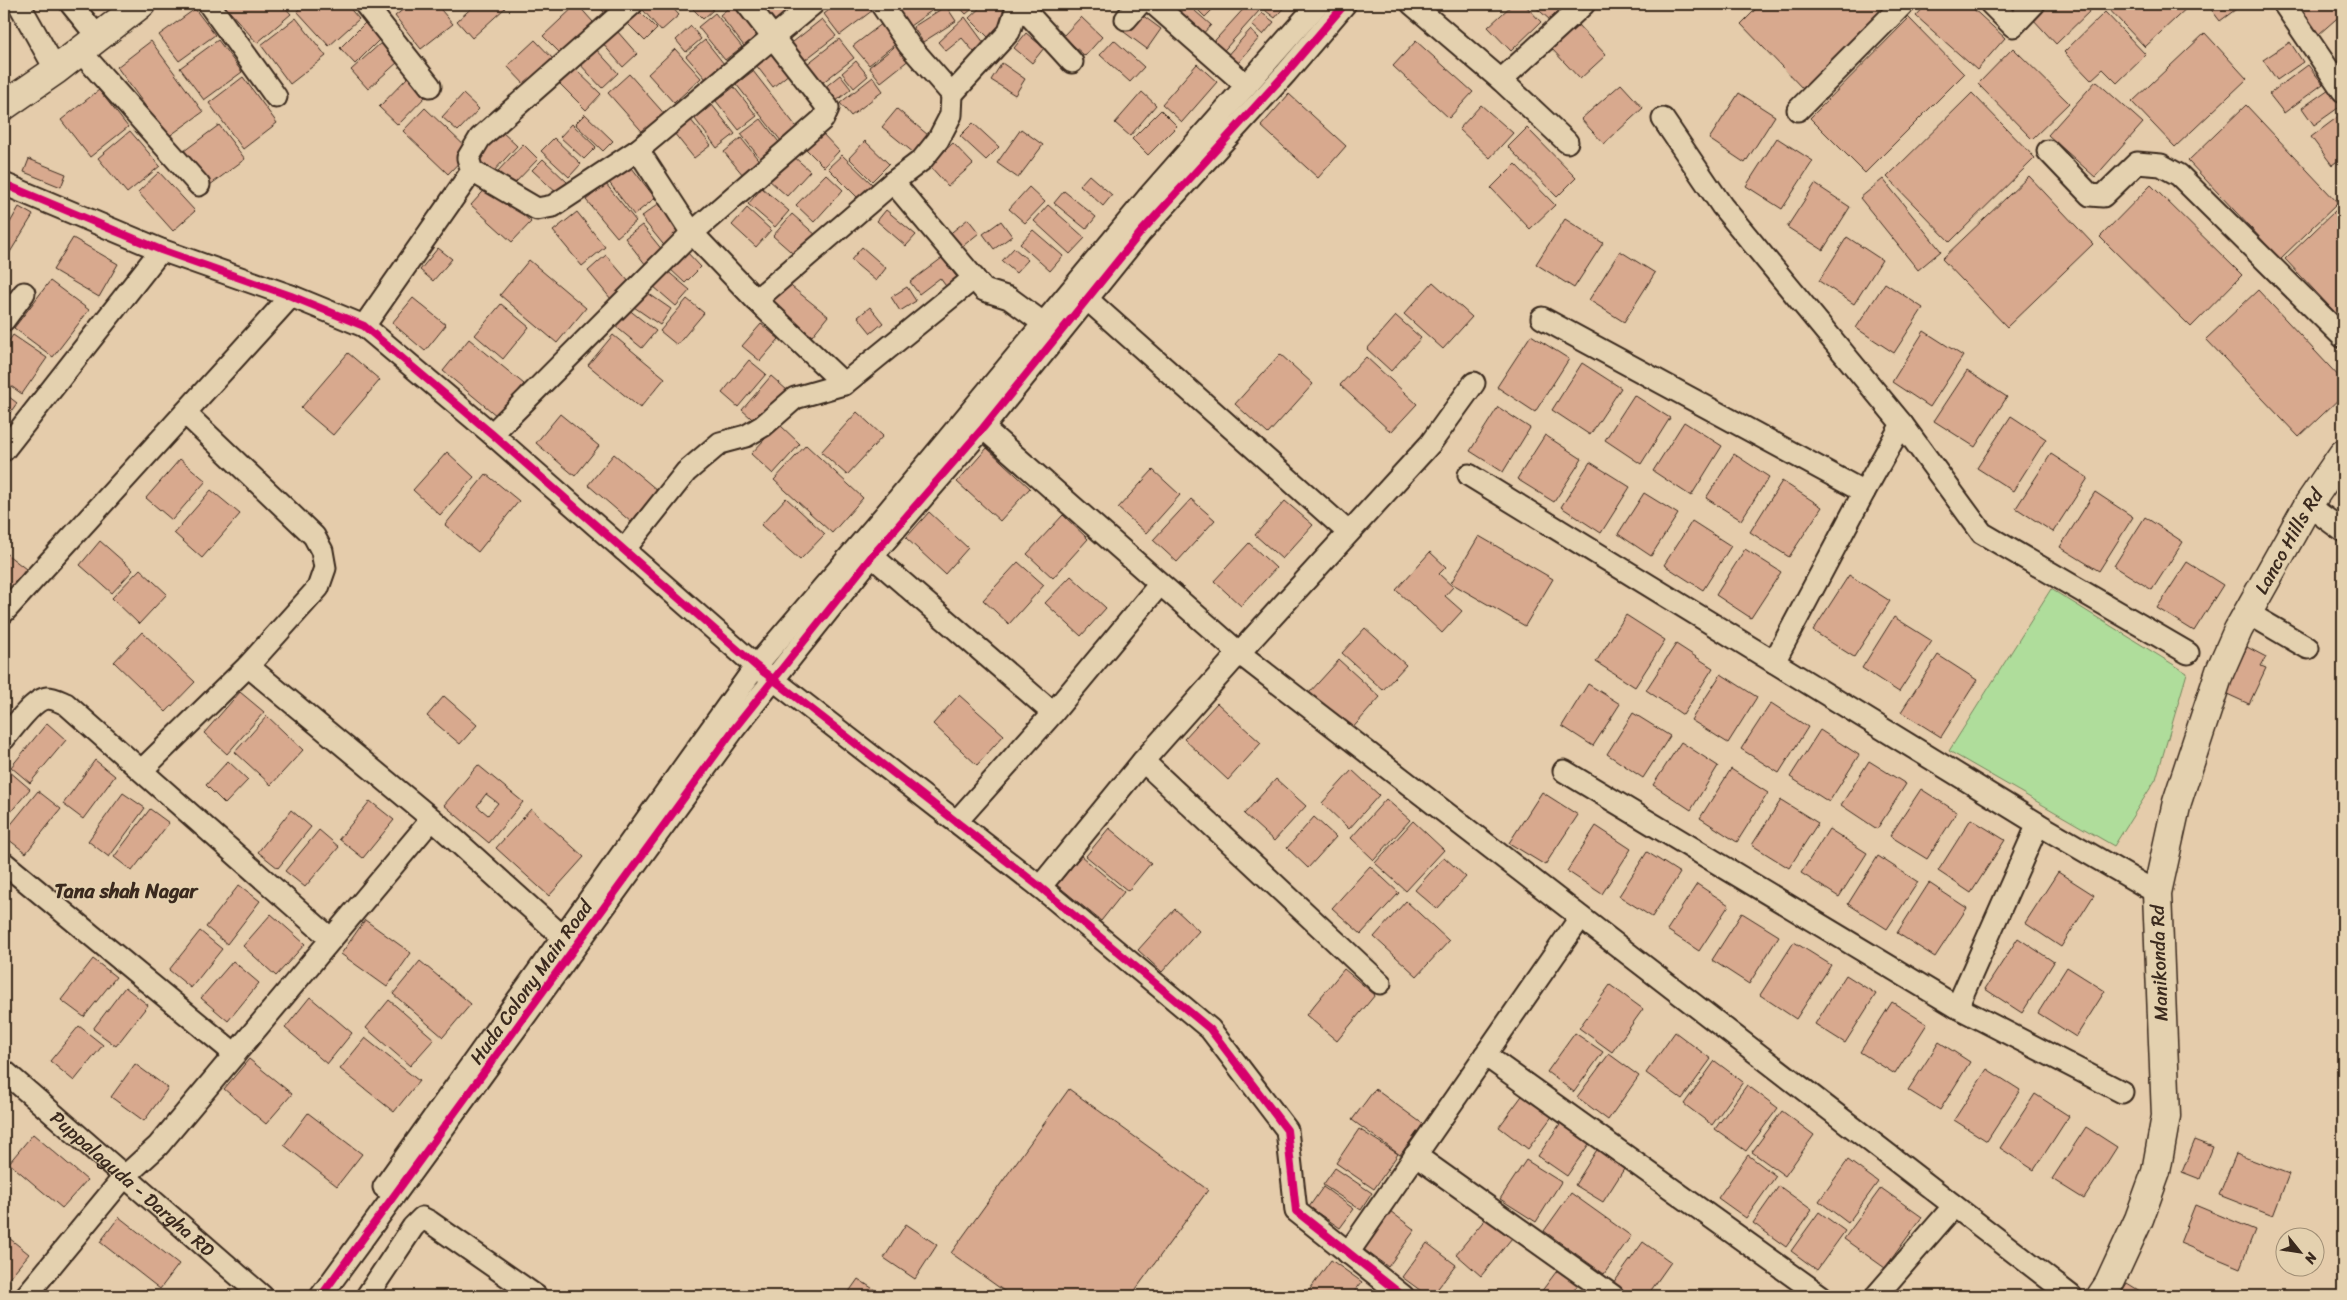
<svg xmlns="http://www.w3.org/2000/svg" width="2347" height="1300" viewBox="0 0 2347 1300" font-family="Sriracha,sans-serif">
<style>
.green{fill:#afdd9b;stroke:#75845c}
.building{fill:#d8a98e;stroke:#3b2a1e;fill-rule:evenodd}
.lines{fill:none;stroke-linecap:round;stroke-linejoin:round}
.street-casing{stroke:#3b2a1e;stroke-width:25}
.secondary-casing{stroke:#3b2a1e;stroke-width:31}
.street{stroke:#e4d1af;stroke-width:21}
.secondary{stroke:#e4d1af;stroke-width:28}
.cycleway-casing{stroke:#e4d1af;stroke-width:11}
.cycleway{stroke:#d6006c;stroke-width:8}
.labels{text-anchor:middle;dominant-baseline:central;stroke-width:4;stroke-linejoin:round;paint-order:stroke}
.street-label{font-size:19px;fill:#3b2a1e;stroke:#e4d1af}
.neighbourhood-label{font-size:20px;font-weight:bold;fill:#3b2a1e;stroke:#e4d1af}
</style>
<rect width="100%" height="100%" fill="#e5ccab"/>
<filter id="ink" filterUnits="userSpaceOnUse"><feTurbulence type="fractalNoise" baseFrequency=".02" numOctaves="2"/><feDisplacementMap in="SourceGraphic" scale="10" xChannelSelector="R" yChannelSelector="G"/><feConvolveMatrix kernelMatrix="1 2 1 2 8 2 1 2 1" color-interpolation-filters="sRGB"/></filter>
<g filter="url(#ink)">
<path class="green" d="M2051 589 2187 673 2156 779 2114 846 1949 751Z"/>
<path class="building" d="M225 4H282L291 14 257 43 224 5Z
M305 4H346L359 19 329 46 297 11Z
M410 4H436L453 24 421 49 395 16Z
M476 4H501L505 8 472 38 457 21Z
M577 4 593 22 560 53 543 36Z
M596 4H627L611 19Z
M638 4H669L679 15 661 31Z
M690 4H707L713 10 703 19 689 5Z
M733 4H741L763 31 744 46 720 15Z
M756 4H785L792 16 772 29Z
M837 4H868L873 10 840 35 824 14Z
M894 4H941L910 26Z
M957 4H978L966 14Z
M984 4H1008L1002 29 990 39 969 18Z
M1179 4H1187L1211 25 1198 39 1170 15Z
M1192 4H1218L1205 17Z
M1248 4H1252L1259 11 1218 57 1208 48Z
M1257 4H1282L1285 6 1275 18Z
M1513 4H1524L1541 22 1511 51 1488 27Z
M1532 4H1565L1550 20Z
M1761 4H1893L1804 90 1741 24Z
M1927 4H1968L2005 38 1977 70 1916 16Z
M2046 4H2091L2094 7 2056 44 2032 18Z
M2104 4H2191L2145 47Z
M2207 4H2243L2220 21Z
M2294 4H2341L2343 13 2319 34Z
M946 6 956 21 923 42 913 27Z
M635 7 657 29 645 41 623 19Z
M195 9 215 35 179 61 159 35Z
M1138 12 1161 29 1147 49 1124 32Z
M2105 12 2146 55 2117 83 2103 69 2091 80 2064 52Z
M715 13 742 47 725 60 698 27Z
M1262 13 1274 22 1263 35 1252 25Z
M965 17 984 43 974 52 962 38 946 51 938 42Z
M1081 17 1102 37 1085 56 1063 36Z
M296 18 326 56 290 84 261 45Z
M1909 18 1964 74 1865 173 1810 118Z
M822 19 836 36 801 63 788 46Z
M366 22 382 37 355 64 340 48Z
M883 23 898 42 869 65 853 46Z
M1577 24 1606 55 1580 79 1551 48Z
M691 26 701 39 686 52 676 40Z
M1250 30 1259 38 1234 68 1224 59Z
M617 31 637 54 623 67 602 43Z
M1026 33 1044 48 1032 63 1014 48Z
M2205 33 2247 79 2175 147 2132 102Z
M839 39 854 58 822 83 807 64Z
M218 40 242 72 204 100 180 68Z
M535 40 555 61 527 87 507 66Z
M705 40 724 64 706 79 686 56Z
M1114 40 1144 67 1130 82 1100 55Z
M151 41 203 112 168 137 117 67Z
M1416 41 1473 92 1449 118 1393 66Z
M382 42 399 61 368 89 351 70Z
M2290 42 2303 62 2277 80 2263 60Z
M898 44 910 59 881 82 869 67Z
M594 47 618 73 602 88 578 62Z
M2013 48 2069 103 2032 139 1978 84Z
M675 49 701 78 674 103 648 74Z
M773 52 790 73 773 87 756 65Z
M856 61 868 76 854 88 842 73Z
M1002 63 1025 79 1015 95 991 80Z
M1197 64 1217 82 1182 122 1162 104Z
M2308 65 2323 84 2284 113 2269 94Z
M574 68 601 94 586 110 559 83Z
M753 71 802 134 785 146 736 84Z
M629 74 668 118 647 137 608 93Z
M840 75 851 89 835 102 824 88Z
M409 76 428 94 398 125 379 107Z
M243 77 277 123 243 149 209 103Z
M873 77 883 91 851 116 840 103Z
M2096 81 2143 123 2095 177 2048 135Z
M1621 84 1643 108 1604 144 1581 119Z
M734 87 757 116 739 130 716 101Z
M2329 89 2341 106 2314 125 2302 108Z
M99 90 128 127 90 157 61 120Z
M1142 92 1156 105 1130 136 1115 123Z
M1739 93 1775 116 1745 163 1709 139Z
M1972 93 2035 158 1950 242 1887 177Z
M463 94 479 109 458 131 442 117Z
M1289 94 1346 146 1318 178 1261 126Z
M712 105 735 134 717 148 695 119Z
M1481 105 1513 133 1490 158 1459 129Z
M2246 105 2338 203 2280 259 2188 161Z
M425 108 470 151 448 174 403 131Z
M897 109 928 135 914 153 882 127Z
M1161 110 1177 126 1148 155 1132 139Z
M2343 113V157L2332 165 2311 137Z
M585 114 613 141 603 151 575 124Z
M690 119 711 145 694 158 674 133Z
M761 119 785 150 766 166 741 134Z
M973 123 999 147 986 160 960 136Z
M572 124 596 147 584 159 560 137Z
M219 125 245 159 210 185 184 151Z
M1527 128 1576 178 1557 197 1508 147Z
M1021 129 1043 145 1018 178 997 163Z
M500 130 517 146 492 173 474 156Z
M130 131 160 166 127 193 98 158Z
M821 132 839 151 824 167 805 148Z
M554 138 581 164 569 177 541 151Z
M741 138 765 168 748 181 724 152Z
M1777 138 1813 161 1782 209 1746 186Z
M865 141 889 164 872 181 849 158Z
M953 143 973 164 948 186 929 165Z
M523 144 538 159 513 185 498 171Z
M792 155 810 171 787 196 769 180Z
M842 155 873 185 859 199 828 168Z
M29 159 66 174 61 187 24 172Z
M543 159 569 184 559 195 532 170Z
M629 164 655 198 634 215 608 181Z
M1515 164 1555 205 1530 229 1491 188Z
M159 172 195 211 173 231 138 192Z
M826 174 843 190 814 222 796 205Z
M1089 175 1112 195 1103 206 1080 185Z
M2029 176 2093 244 2007 327 1942 259Z
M1883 179 1941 251 1918 270 1860 198Z
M490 184 531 222 512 242 471 205Z
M606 184 636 221 617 237 586 200Z
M1815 184 1850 207 1823 250 1787 227Z
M2151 185 2242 275 2191 327 2100 237Z
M1029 187 1045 202 1025 223 1009 209Z
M762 188 789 211 775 227 748 204Z
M1064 191 1096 217 1086 229 1054 203Z
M662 201 687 233 667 249 641 217Z
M1048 205 1085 238 1070 254 1034 221Z
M19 207 33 215 4 262V233Z
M747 208 771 230 756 247 732 225Z
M886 210 916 235 906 246 877 221Z
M2336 210 2343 218V321L2285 259Z
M577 212 605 247 582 266 553 231Z
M792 214 817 236 798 258 773 236Z
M968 219 979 233 958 250 947 236Z
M1565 219 1603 243 1574 288 1536 264Z
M1001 221 1012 236 994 249 983 234Z
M642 225 663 251 646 265 625 238Z
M1033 230 1063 256 1050 271 1020 244Z
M1847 237 1882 260 1854 304 1819 281Z
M73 238 118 264 99 297 53 270Z
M862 247 886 268 876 281 851 260Z
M438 248 452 259 433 281 420 270Z
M1014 248 1028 260 1016 273 1002 261Z
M685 250 701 267 685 283 668 267Z
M1620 251 1655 273 1624 322 1589 300Z
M606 255 630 283 611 299 588 271Z
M942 258 960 281 948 289 940 278 919 294 910 282Z
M529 260 586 308 557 343 500 295Z
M666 270 690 290 676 306 653 286Z
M50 281 89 310 53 357 14 328Z
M1433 282 1472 317 1443 349 1404 314Z
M787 283 828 316 812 336 771 302Z
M1885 283 1923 308 1894 353 1856 328Z
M907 287 916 301 900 311 891 297Z
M642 289 671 309 660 325 631 305Z
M2258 290 2343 381V395L2299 437 2206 339Z
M413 298 446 325 425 351 392 323Z
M687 299 704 313 677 345 660 331Z
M501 304 529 327 503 359 475 335Z
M870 307 883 323 871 333 858 317Z
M628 309 656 331 642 348 615 326Z
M1396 316 1421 338 1391 371 1367 349Z
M761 324 779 339 760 361 742 346Z
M1924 331 1963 356 1930 407 1892 382Z
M13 335 47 358 22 394 4 381V348Z
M613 335 665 378 640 408 588 365Z
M1531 335 1569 359 1535 412 1497 387Z
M469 339 524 384 497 416 443 371Z
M348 353 380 380 333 435 301 408Z
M1280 354 1313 384 1268 434 1235 404Z
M1366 357 1417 404 1391 432 1340 385Z
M749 360 766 374 738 407 722 393Z
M1582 363 1621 388 1590 435 1552 410Z
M1967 371 2007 397 1975 447 1934 421Z
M771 376 787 390 759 425 742 410Z
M4 393 17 403 4 421Z
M1634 395 1670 418 1641 464 1605 440Z
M1498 407 1530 428 1503 472 1470 451Z
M857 412 883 436 847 475 821 452Z
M560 414 599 446 575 476 536 443Z
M2011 416 2046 439 2013 491 1977 468Z
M1684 422 1722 446 1691 496 1653 471Z
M779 424 800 444 773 474 751 454Z
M1545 435 1582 459 1554 502 1517 479Z
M806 445 863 498 832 533 774 480Z
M987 448 1030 488 1000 521 957 482Z
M447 452 474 477 440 515 413 490Z
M614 454 657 490 631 522 588 485Z
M1734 454 1769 477 1741 520 1706 498Z
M2051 454 2088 478 2053 532 2016 508Z
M180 459 206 481 172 520 146 498Z
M1590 462 1630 487 1601 533 1561 507Z
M1153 470 1180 495 1146 533 1118 508Z
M486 474 519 501 478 552 445 525Z
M1782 481 1822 507 1789 557 1750 532Z
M211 490 240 514 202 558 174 533Z
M2095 492 2133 517 2099 571 2060 547Z
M1644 493 1678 514 1651 556 1618 534Z
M786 498 825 534 800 560 761 525Z
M1191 499 1215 520 1177 562 1153 540Z
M1285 501 1313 525 1282 559 1255 535Z
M929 512 968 548 945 574 906 538Z
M1063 515 1088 539 1053 578 1027 554Z
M2145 517 2183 542 2152 590 2114 566Z
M1692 521 1731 546 1703 590 1664 565Z
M1479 536 1553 579 1525 626 1451 583Z
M100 541 133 570 112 593 80 565Z
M1249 543 1276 568 1241 606 1214 581Z
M1745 549 1781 572 1751 618 1716 595Z
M4 552 26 569 5 596 4 595Z
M1430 552 1446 567 1439 574 1453 587 1445 596 1462 611 1442 633 1396 590Z
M1018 562 1044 585 1009 624 983 600Z
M2187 562 2223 585 2194 631 2157 608Z
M140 569 167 594 139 624 112 598Z
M1849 575 1890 601 1854 657 1813 631Z
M1071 576 1106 608 1081 636 1045 603Z
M1626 615 1665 640 1635 687 1596 662Z
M1894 617 1932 641 1899 692 1862 668Z
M1365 628 1406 665 1383 690 1342 653Z
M142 632 195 682 166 712 114 662Z
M1676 644 1713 668 1683 715 1646 690Z
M2247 647 2266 657 2261 666 2266 668 2249 704 2225 693Z
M1938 655 1977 680 1941 737 1901 712Z
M1339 660 1380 697 1350 731 1309 693Z
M1721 674 1757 697 1728 743 1691 720Z
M1588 684 1620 704 1593 746 1562 726Z
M240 692 264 712 227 754 204 733Z
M959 695 1004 735 977 765 933 724Z
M444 696 477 725 460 744 427 716Z
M1217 703 1261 743 1228 780 1184 739Z
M1771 703 1808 727 1779 773 1741 749Z
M1633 713 1670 736 1643 778 1607 754Z
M267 716 303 750 271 785 235 752Z
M47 723 66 740 30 783 11 767Z
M1820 730 1859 755 1829 802 1790 777Z
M1681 742 1718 766 1691 810 1653 785Z
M95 760 115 776 83 819 63 804Z
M228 761 248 780 225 804 206 785Z
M1869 761 1906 784 1877 829 1841 805Z
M478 765 523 802 489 843 444 805ZM486 794 498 803 488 815 477 806Z
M1731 769 1768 793 1737 842 1700 818Z
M1352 770 1379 795 1349 829 1322 803Z
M9 771 30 789 4 820V778Z
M1276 779 1306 806 1274 841 1244 814Z
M1921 789 1957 812 1927 859 1890 836Z
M38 791 61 809 26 853 4 836V833Z
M1542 792 1578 815 1545 865 1509 843Z
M123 793 145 808 109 857 88 841Z
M1386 799 1410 820 1374 860 1351 838Z
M1781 800 1818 823 1789 868 1752 845Z
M370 801 394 820 363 858 339 839Z
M150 809 169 823 132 871 114 857Z
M531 809 584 857 549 896 496 848Z
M291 810 311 827 278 868 258 852Z
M1314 817 1336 837 1308 868 1287 848Z
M1971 819 2005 840 1971 893 1938 871Z
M1413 821 1444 850 1406 891 1375 863Z
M1596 826 1631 849 1602 894 1567 871Z
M1109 828 1151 863 1128 891 1086 856Z
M1829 829 1867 853 1839 897 1801 873Z
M319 830 339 847 305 887 285 871Z
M1647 852 1680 873 1652 917 1619 896Z
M1081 856 1124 892 1101 921 1057 885Z
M1878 856 1918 882 1887 929 1848 904Z
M1444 857 1466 877 1437 909 1415 890Z
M1370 866 1399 893 1361 934 1332 908Z
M2058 872 2094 895 2061 947 2025 923Z
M1929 883 1967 908 1935 957 1897 933Z
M1697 884 1729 905 1699 951 1667 930Z
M239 885 260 901 227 944 206 927Z
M1406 901 1449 941 1417 976 1374 937Z
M1175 909 1199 931 1162 972 1138 950Z
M1742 913 1779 936 1749 984 1712 960Z
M271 914 305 944 276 976 243 946Z
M365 920 411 953 387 987 341 954Z
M200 931 222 949 191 988 169 970Z
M2018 938 2054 962 2022 1013 1985 989Z
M1794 942 1831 965 1796 1019 1760 995Z
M93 959 116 977 84 1017 61 1000Z
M233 961 259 983 228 1021 201 998Z
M420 961 471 1004 443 1037 393 994Z
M2067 967 2105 991 2076 1037 2038 1013Z
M1344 969 1375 995 1337 1041 1306 1015Z
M1846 975 1876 994 1845 1043 1815 1024Z
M1610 985 1643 1009 1612 1052 1579 1028Z
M125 987 148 1005 116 1046 93 1029Z
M310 997 352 1033 327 1064 285 1028Z
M389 1000 434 1039 410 1066 366 1028Z
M1892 1002 1927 1024 1895 1074 1860 1052Z
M79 1026 103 1045 74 1081 50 1061Z
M1675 1032 1711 1059 1682 1099 1646 1073Z
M1575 1033 1603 1052 1574 1092 1547 1072Z
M365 1038 419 1081 394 1112 340 1069Z
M1939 1042 1970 1062 1940 1110 1908 1090Z
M1609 1054 1639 1076 1608 1120 1577 1097Z
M249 1059 292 1094 266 1124 224 1089Z
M1715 1061 1743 1082 1712 1125 1684 1104Z
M135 1064 168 1088 144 1121 111 1097Z
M1987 1069 2020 1090 1987 1141 1954 1120Z
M1747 1085 1778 1108 1746 1151 1715 1129Z
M1069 1089 1208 1190 1131 1296H1011L951 1253Z
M1375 1089 1423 1124 1400 1155 1352 1120Z
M1527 1089 1556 1111 1528 1149 1499 1127Z
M2035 1094 2069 1116 2034 1170 2000 1148Z
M1782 1111 1814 1135 1785 1176 1752 1152Z
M308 1113 362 1154 337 1186 284 1145Z
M1562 1121 1591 1141 1567 1176 1538 1156Z
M2086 1127 2117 1147 2084 1199 2052 1179Z
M1359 1129 1398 1154 1374 1189 1336 1163Z
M33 1134 87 1180 62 1208 9 1163Z
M2195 1140 2213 1147 2200 1179 2182 1172Z
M1598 1148 1626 1166 1603 1202 1575 1185Z
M2236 1154 2289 1174 2273 1216 2219 1195Z
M1748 1155 1776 1176 1746 1218 1718 1198Z
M1526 1160 1561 1182 1536 1222 1500 1199Z
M1848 1160 1878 1182 1848 1223 1819 1201Z
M1335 1168 1372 1193 1361 1210 1323 1185Z
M1779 1186 1812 1210 1786 1247 1753 1223Z
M1323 1187 1354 1209 1340 1228 1309 1207Z
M1881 1188 1922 1217 1885 1268 1844 1239Z
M1571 1193 1631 1236 1604 1274 1544 1231Z
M2195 1205 2255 1230 2240 1268 2180 1243Z
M1390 1211 1415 1230 1388 1267 1362 1248Z
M1819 1212 1845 1231 1817 1270 1791 1251Z
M119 1217 179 1264 160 1289 100 1242Z
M1487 1217 1512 1238 1481 1276 1456 1254Z
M906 1224 937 1245 915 1279 884 1258Z
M4 1234 29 1254 5 1283 4 1282Z
M1643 1242 1671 1262 1647 1296H1629L1613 1284Z
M1427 1243 1456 1265 1432 1296H1428L1402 1277Z
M1331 1260 1362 1282 1351 1296H1305Z
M1559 1268 1579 1284 1569 1296H1538Z
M858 1279 884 1296H846Z
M2127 1283 2148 1296H2119Z"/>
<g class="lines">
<defs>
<g id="street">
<path d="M19 4 56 70"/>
<path d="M71 4 97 36"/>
<path d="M209 4 276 97"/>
<path d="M365 4 430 86"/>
<path d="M881 4 909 45 952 94 1009 32 1018 4"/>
<path d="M1019 4 1072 62"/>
<path d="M1154 4 1246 85"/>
<path d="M1412 4 1501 80 1567 142"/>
<path d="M1991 4 2013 26 2034 4"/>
<path d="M2284 4 2343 91"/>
<path d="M1126 19 1139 4"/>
<path d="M80 51 199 185"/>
<path d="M1501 80 1584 4"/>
<path d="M1798 110 1903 4"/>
<path d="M1663 119 1722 206 1902 424 1864 492"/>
<path d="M638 150 692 233 756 300 893 182 922 160 938 140 951 115 952 94"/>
<path d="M2048 151 2090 195 2103 196 2137 163 2161 165 2179 175 2343 337"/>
<path d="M472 171 537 209 553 206 638 150 813 4"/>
<path d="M893 182 984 290 1009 298 1054 331"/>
<path d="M4 184 161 250 291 296 364 326 492 434 756 666 1040 887 1210 1029 1287 1130 1296 1211 1403 1296"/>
<path d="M1087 299 1348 532"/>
<path d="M756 300 844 384"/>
<path d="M1542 318 1864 492 1774 662"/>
<path d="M4 320 24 293"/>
<path d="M364 326 472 171 468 158 480 138 632 4"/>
<path d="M972 418 1239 653 1430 444 1474 383"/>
<path d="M1902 424 1982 533 2188 653"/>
<path d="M492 434 692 233 823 119 828 108 747 4"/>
<path d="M4 450 161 250"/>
<path d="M1469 475 2038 824 2157 893"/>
<path d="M2308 505 2343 531"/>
<path d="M624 550 686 472 720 443 746 436 763 426 795 398 844 384 974 278"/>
<path d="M872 556 1053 713"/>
<path d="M4 612 291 296"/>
<path d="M2248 613 2308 648"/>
<path d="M248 666 432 819 563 937"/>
<path d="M4 739C12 729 34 699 47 698 54 698 59 701 66 704L331 939"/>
<path d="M1143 761 1380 983"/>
<path d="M142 770 248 666 318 588 325 568 322 551 314 536 185 413"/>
<path d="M1564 771 1957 1007 2122 1092"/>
<path d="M957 821 1053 713 1160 584"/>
<path d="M4 863 235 1054"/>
<path d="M1040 887 1143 761 1239 653 2071 1296"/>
<path d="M1957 1007 2038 824"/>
<path d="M1485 1055 1821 1296"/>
<path id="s1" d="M4 1071 262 1296"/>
<path d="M1415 1155 1613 1296"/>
<path id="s2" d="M384 1187 756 666 884 516 1150 195 1318 4"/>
<path d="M1348 1253 1580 918"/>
<path d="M26 1296 124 1177 158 1146 432 819"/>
<path d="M321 1296 734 729 872 556 983 428 1141 232 1286 73 1345 4"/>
<path d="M367 1296 413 1227 422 1218 430 1222 536 1296"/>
<path d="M1876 1296 1954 1206"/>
</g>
<g id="secondary">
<path d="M4 106 56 70 141 4"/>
<path id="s3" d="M2101 1296 2109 1284 2139 1219 2156 1172 2166 1116 2157 893 2177 802 2220 671 2238 630 2308 505 2343 454"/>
</g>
</defs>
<use href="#street" class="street-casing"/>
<use href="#secondary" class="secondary-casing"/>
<use href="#street" class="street"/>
<use href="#secondary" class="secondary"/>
<defs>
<path id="cycleway" d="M4 184 161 250 291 296 364 326 492 434 756 666 1040 887 1210 1029 1287 1130 1296 1211 1403 1296
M321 1296 734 729 872 556 983 428 1141 232 1286 73 1345 4"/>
</defs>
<use href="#cycleway" class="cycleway-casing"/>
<use href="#cycleway" class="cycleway"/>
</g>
</g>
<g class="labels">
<g class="street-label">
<text stroke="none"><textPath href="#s3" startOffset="794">Lanco Hills Rd</textPath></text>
<text transform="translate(2159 963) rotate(-92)">Manikonda Rd</text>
<text stroke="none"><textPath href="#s2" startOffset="252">Huda Colony Main Road</textPath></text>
<text stroke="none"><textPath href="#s1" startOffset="171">Puppalaguda - Dargha RD</textPath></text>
</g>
<g class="neighbourhood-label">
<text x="126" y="891">Tana shah Nagar</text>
</g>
</g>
<rect width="2347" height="1300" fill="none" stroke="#e4d1af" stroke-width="20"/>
<rect x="10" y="10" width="2327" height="1280" fill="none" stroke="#3b2a1e" stroke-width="2" filter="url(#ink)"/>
<g transform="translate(2300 1252) rotate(120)"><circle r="24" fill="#e4d1af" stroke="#a08e75"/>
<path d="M0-4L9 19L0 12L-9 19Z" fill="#3b2a1e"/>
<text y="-8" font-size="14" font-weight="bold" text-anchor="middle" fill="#3b2a1e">N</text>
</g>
</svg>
